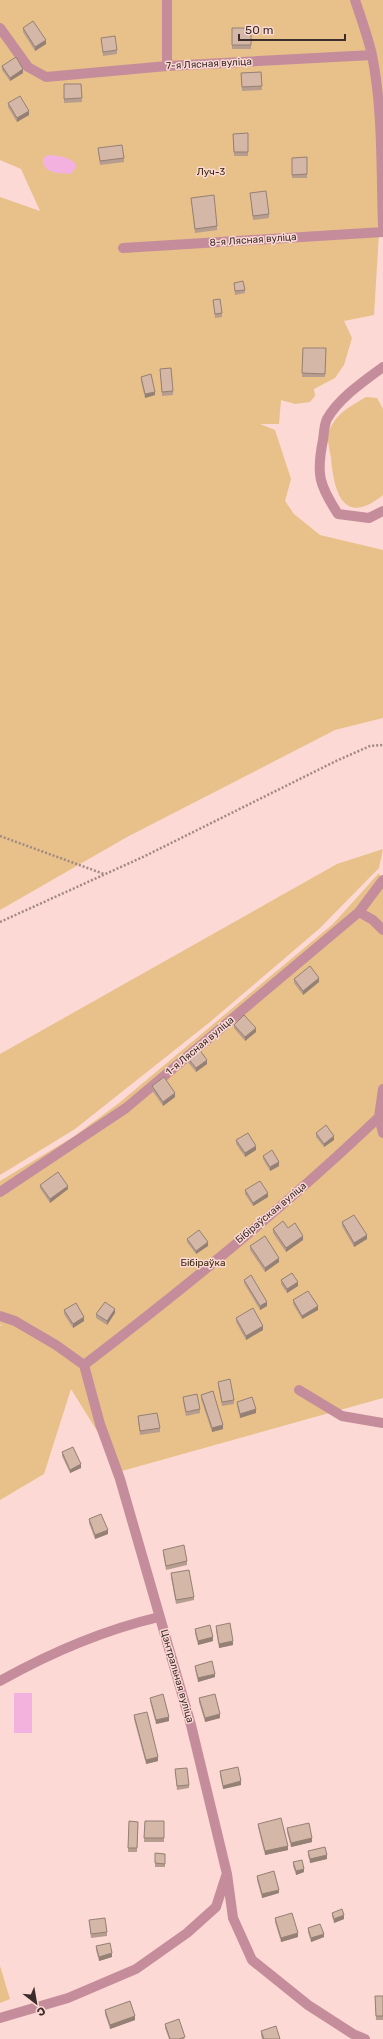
<svg xmlns="http://www.w3.org/2000/svg" width="383" height="2039" viewBox="0 0 383 2039" font-family="Rubik,sans-serif">
<style>
.green{fill:#e7c189}
.water{fill:#f3b1e0}
.lines{fill:none;stroke-linecap:round;stroke-linejoin:round}
.path{stroke:#a18885;stroke-width:2.5;stroke-dasharray:2 2;stroke-linecap:butt}
.minor{stroke:#c58d9b;stroke-width:10}
.wall{fill:#b69d8f}
.shaded-wall{fill:#948074}
.building{fill:#d4b7a6;stroke:#948074}
.labels{text-anchor:middle;dominant-baseline:central;stroke-width:3;stroke-linejoin:round;paint-order:stroke}
.street-label{font-size:10px;fill:#3a2d2b;stroke:#fcd9d4}
.park-label{font-size:10px;fill:#372507;stroke:#fcd9d4}
</style>
<rect width="100%" height="100%" fill="#fcd9d4"/>
<path class="green" d="M0 0H383V168L374 315 344 321 352 338 344 365 335 378 314 389 315 396 310 402 295 404 281 400 279 424H260L275 430 291 479 285 501 294 514 320 535 383 550V718L335 730 127 837 0 910V197L40 211 21 169 0 160Z
M366 397 377 398 383 409V495C344 527 334 493 331 458 330 451 326 438 329 431 337 412 350 407 366 397Z
M383 849 379 868 320 928 210 1022 75 1129 0 1175V1054L337 864Z
M379 873 383 883V1398L122 1471 71 1389 44 1474 0 1500V1326H2L0 1325V1181L73 1137 119 1103 333 924Z
M0 1966 10 1999 0 2003Z"/>
<path class="water" d="M48 155C59 156 70 156 77 166L71 174C60 173 41 174 43 158Z
M14 1693H32V1733H14Z"/>
<g class="lines">
<path class="path" d="M0 836 104 874
M0 922 145 856 336 761 370 746 383 745"/>
<path class="minor" d="M167 0V66
M355 0C361 18 368 37 372 55 383 110 381 170 383 226
M0 28 28 67 46 77 167 66 372 55
M123 248 383 232
M383 367C364 381 339 398 327 419 324 425 324 434 323 440 316 474 319 485 338 514L369 518 383 511
M359 912 373 920 383 930
M383 1089 379 1117 383 1133
M0 1192 126 1108 359 912 383 880
M0 1316 15 1321 56 1345 84 1365 100 1424 120 1479 191 1725 227 1874 233 1918 252 1960 308 2005 353 2034 365 2039
M84 1365C186 1287 286 1206 379 1117
M299 1390 342 1416 383 1423
M0 1681C50 1653 104 1630 159 1617
M0 2018 68 1998 136 1969 187 1933 216 1907 226 1876"/>
</g>
<path class="wall" d="M23 28 46 44 35 51 23 32Z
M232 28H251V49H232Z
M101 38 117 50V54L103 56Z
M2 66 23 73 10 81 2 70Z
M261 72 262 90 242 91 241 73Z
M64 84H81L82 102 64 103Z
M8 103 29 115 17 122 8 107Z
M248 133V156H234L233 134Z
M98 148 124 158V162L100 165Z
M307 157V178H292V158Z
M250 193 269 214V218L253 220Z
M191 198 217 226V230L195 233Z
M234 283 245 290V293L235 295Z
M213 300 222 313V317L215 318Z
M326 348 325 377H302V373Z
M160 369 173 391V395L162 396Z
M141 377 155 395 145 398 141 381Z
M294 979 319 982 303 995 294 983Z
M234 1025 256 1032 245 1041 234 1028Z
M187 1057 207 1064 196 1072 187 1061Z
M152 1086 175 1097 163 1106 152 1090Z
M316 1133 334 1140 324 1147 316 1137Z
M236 1140 256 1150 245 1157 236 1144Z
M263 1156 279 1166 270 1171 263 1159Z
M40 1185 68 1189 50 1203 40 1188Z
M245 1190 268 1197 253 1206 245 1194Z
M342 1222 367 1239 354 1247 342 1226Z
M288 1228 303 1240 286 1252 273 1233V1229Z
M187 1239 208 1246 196 1254 187 1242Z
M250 1246 279 1262 265 1272 250 1250Z
M244 1280 267 1306 260 1310 244 1283Z
M281 1280 298 1286 287 1293 281 1284Z
M293 1300 318 1310 302 1319 293 1304Z
M64 1310 84 1321 73 1328 64 1314Z
M115 1313 107 1325 96 1318V1314Z
M236 1318 263 1330 246 1340 236 1322Z
M218 1382 234 1400V1404L222 1406 218 1385Z
M201 1395 223 1429 212 1432 201 1399Z
M183 1397 200 1409V1413L186 1416 183 1401Z
M237 1402 256 1413 240 1418 237 1405Z
M138 1416 160 1428V1432L140 1435 138 1420Z
M62 1452 81 1468 70 1473 62 1456Z
M89 1519 108 1534 95 1539 89 1523Z
M163 1550 187 1561V1565L166 1570 163 1553Z
M171 1573 194 1597V1600L176 1604 171 1577Z
M216 1626 233 1645 219 1648 216 1630Z
M195 1629 213 1641 198 1645 195 1633Z
M195 1666 215 1677 198 1682 195 1669Z
M150 1698 169 1721 156 1724 150 1701Z
M199 1698 220 1718 205 1722 199 1702Z
M134 1715 158 1761 146 1764 134 1719Z
M175 1769 189 1785V1788L177 1790Z
M220 1771 241 1785 223 1789 220 1775Z
M129 1821 138 1822 137 1852H128Z
M145 1821H164V1842H144Z
M258 1824 288 1850 265 1855 258 1827Z
M287 1828 312 1842 291 1847 287 1832Z
M308 1851 327 1859 310 1863 308 1855Z
M155 1853 165 1854V1867H155Z
M293 1862 304 1872 296 1875 293 1866Z
M257 1876 279 1893 262 1898 257 1880Z
M332 1913 344 1919 334 1923 332 1916Z
M275 1918 298 1937 281 1942 275 1922Z
M89 1920 107 1932V1936L91 1938Z
M308 1928 324 1937 311 1942 308 1932Z
M96 1946 112 1957 99 1961 96 1950Z
M375 1996H383V2020H376Z
M105 2010 135 2020 110 2029 105 2014Z
M165 2024 185 2039H169L165 2028Z
M261 2031 280 2039H262L261 2035Z"/>
<path class="shaded-wall" d="M46 40V44L35 51V47Z
M23 69V73L10 81V78Z
M29 111V115L17 122V118Z
M155 392V395L145 398V394Z
M319 978V982L303 995V991Z
M256 1028V1032L245 1041V1037Z
M207 1060V1064L196 1072V1068Z
M175 1093V1097L163 1106V1102Z
M334 1136V1140L324 1147V1144Z
M256 1146V1150L245 1157V1153Z
M279 1162V1166L270 1171V1167Z
M68 1186V1189L50 1203V1199Z
M268 1193V1197L253 1206V1203Z
M367 1235V1239L354 1247V1243Z
M303 1236V1240L286 1252V1248Z
M208 1242V1246L196 1254V1251Z
M279 1258V1262L265 1272V1268Z
M298 1282V1286L287 1293V1289Z
M267 1302V1306L260 1310V1306Z
M318 1306V1310L302 1319V1316Z
M115 1309V1313L107 1325V1321Z
M84 1317V1321L73 1328V1324Z
M263 1326V1330L246 1340V1336Z
M256 1409V1413L240 1418V1414Z
M223 1425V1429L212 1432V1428Z
M81 1464V1468L70 1473V1470Z
M108 1530V1534L95 1539V1535Z
M213 1637V1641L198 1645V1641Z
M233 1641V1645L219 1648V1644Z
M215 1674V1677L198 1682V1678Z
M220 1714V1718L205 1722V1718Z
M169 1717V1721L156 1724V1720Z
M158 1757V1761L146 1764V1760Z
M241 1781V1785L223 1789V1786Z
M312 1838V1842L291 1847V1843Z
M288 1846V1850L265 1855V1851Z
M327 1855V1859L310 1863V1859Z
M304 1869V1872L296 1875V1871Z
M279 1890V1893L262 1898V1894Z
M344 1915V1919L334 1923V1919Z
M298 1933V1937L281 1942V1938Z
M324 1934V1937L311 1942V1938Z
M112 1953V1957L99 1961V1957Z
M135 2016V2020L110 2029V2025Z"/>
<path class="building" d="M33 21 46 40 35 47 23 28Z
M232 28H251V45H232Z
M115 36 117 50 103 52 101 38Z
M16 57 23 69 10 78 2 66Z
M261 72 262 86 242 87 241 73Z
M64 84H81L82 98 64 99Z
M20 96 29 111 17 118 8 103Z
M248 133V152H234L233 134Z
M122 145 124 158 100 161 98 148Z
M307 157V174L292 175V158Z
M266 191 269 214 253 216 250 193Z
M214 195 217 226 195 229 191 198Z
M243 281 245 290 235 291 234 283Z
M220 299 222 313 215 314 213 300Z
M303 348H326L325 374 302 373Z
M171 368 173 391 162 392 160 369Z
M151 374 155 392 145 394 141 377Z
M310 966 319 978 303 991 294 979Z
M244 1015 256 1028 245 1037 234 1025Z
M199 1049 207 1060 196 1068 187 1057Z
M164 1077 175 1093 163 1102 152 1086Z
M326 1125 334 1136 324 1144 316 1133Z
M248 1133 256 1146 245 1153 236 1140Z
M272 1150 279 1162 270 1167 263 1156Z
M58 1172 68 1186 50 1199 40 1185Z
M260 1181 268 1193 253 1203 245 1190Z
M354 1215 367 1235 354 1243 342 1222Z
M283 1221 288 1228 295 1223 303 1236 286 1248 273 1229Z
M199 1230 208 1242 196 1251 187 1239Z
M265 1236 279 1258 265 1268 250 1246Z
M292 1273 298 1282 287 1289 281 1280Z
M251 1275 267 1302 260 1306 244 1280Z
M308 1291 318 1306 302 1316 293 1300Z
M105 1302 115 1309 107 1321 96 1314Z
M76 1303 84 1317 73 1324 64 1310Z
M253 1308 263 1326 246 1336 236 1318Z
M230 1379 234 1400 222 1402 218 1382Z
M213 1391 223 1425 212 1428 201 1395Z
M197 1394 200 1409 186 1412 183 1397Z
M252 1397 256 1409 240 1414 237 1402Z
M157 1413 160 1428 140 1431 138 1416Z
M73 1447 81 1464 70 1470 62 1452Z
M101 1514 108 1530 95 1535 89 1519Z
M184 1545 187 1561 166 1566 163 1550Z
M189 1570 194 1597 176 1600 171 1573Z
M230 1623 233 1641 219 1644 216 1626Z
M210 1625 213 1637 198 1641 195 1629Z
M212 1661 215 1674 198 1678 195 1666Z
M163 1694 169 1717 156 1720 150 1698Z
M215 1694 220 1714 205 1718 199 1698Z
M147 1712 158 1757 146 1760 134 1715Z
M238 1767 241 1781 223 1786 220 1771Z
M187 1768 189 1785 177 1786 175 1769Z
M281 1818 288 1846 265 1851 258 1824Z
M129 1821 138 1822 137 1848H128Z
M145 1821H164V1838H144Z
M309 1823 312 1838 291 1843 287 1828Z
M325 1847 327 1855 310 1859 308 1851Z
M155 1853 165 1854V1864L155 1863Z
M302 1860 304 1869 296 1871 293 1862Z
M274 1871 279 1890 262 1894 257 1876Z
M342 1909 344 1915 334 1919 332 1913Z
M292 1913 298 1933 281 1938 275 1918Z
M105 1918 107 1932 91 1934 89 1920Z
M320 1924 324 1934 311 1938 308 1928Z
M110 1943 112 1953 99 1957 96 1946Z
M375 1996H383V2016H376Z
M130 2001 135 2016 110 2025 105 2010Z
M179 2019 185 2037 179 2039H170L165 2024Z
M276 2026 280 2039H264L261 2031Z"/>
<g class="labels">
<g class="street-label">
<text transform="translate(209 64) rotate(-3)">7-я Лясная вуліца</text>
<text transform="translate(253 240) rotate(-4)">8-я Лясная вуліца</text>
<text transform="translate(200 1046) rotate(-40)">1-я Лясная вуліца</text>
<text transform="translate(271 1213) rotate(-40)">Бібіраўская вуліца</text>
<text transform="translate(177 1676) rotate(74)">Цэнтральная вуліца</text>
</g>
<g class="park-label">
<text x="211" y="172">Луч-3</text>
<text x="203" y="1263">Бібіраўка</text>
</g>
</g>
<g transform="translate(36 2003) rotate(149)" stroke="#fcd9d4" stroke-width="3" paint-order="stroke">
<path d="M0-3L7 15L0 10L-7 15Z" fill="#3a2d2b"/>
<text y="-6" font-size="11" font-weight="bold" text-anchor="middle" fill="#3a2d2b">С</text>
</g>
<path d="M239 34v6h106v-6" fill="none" stroke="#3a2d2b" stroke-width="2"/>
<text x="245" y="34" font-size="12" fill="#3a2d2b" stroke="#fcd9d4" stroke-width="3" paint-order="stroke">50 m</text>
</svg>
